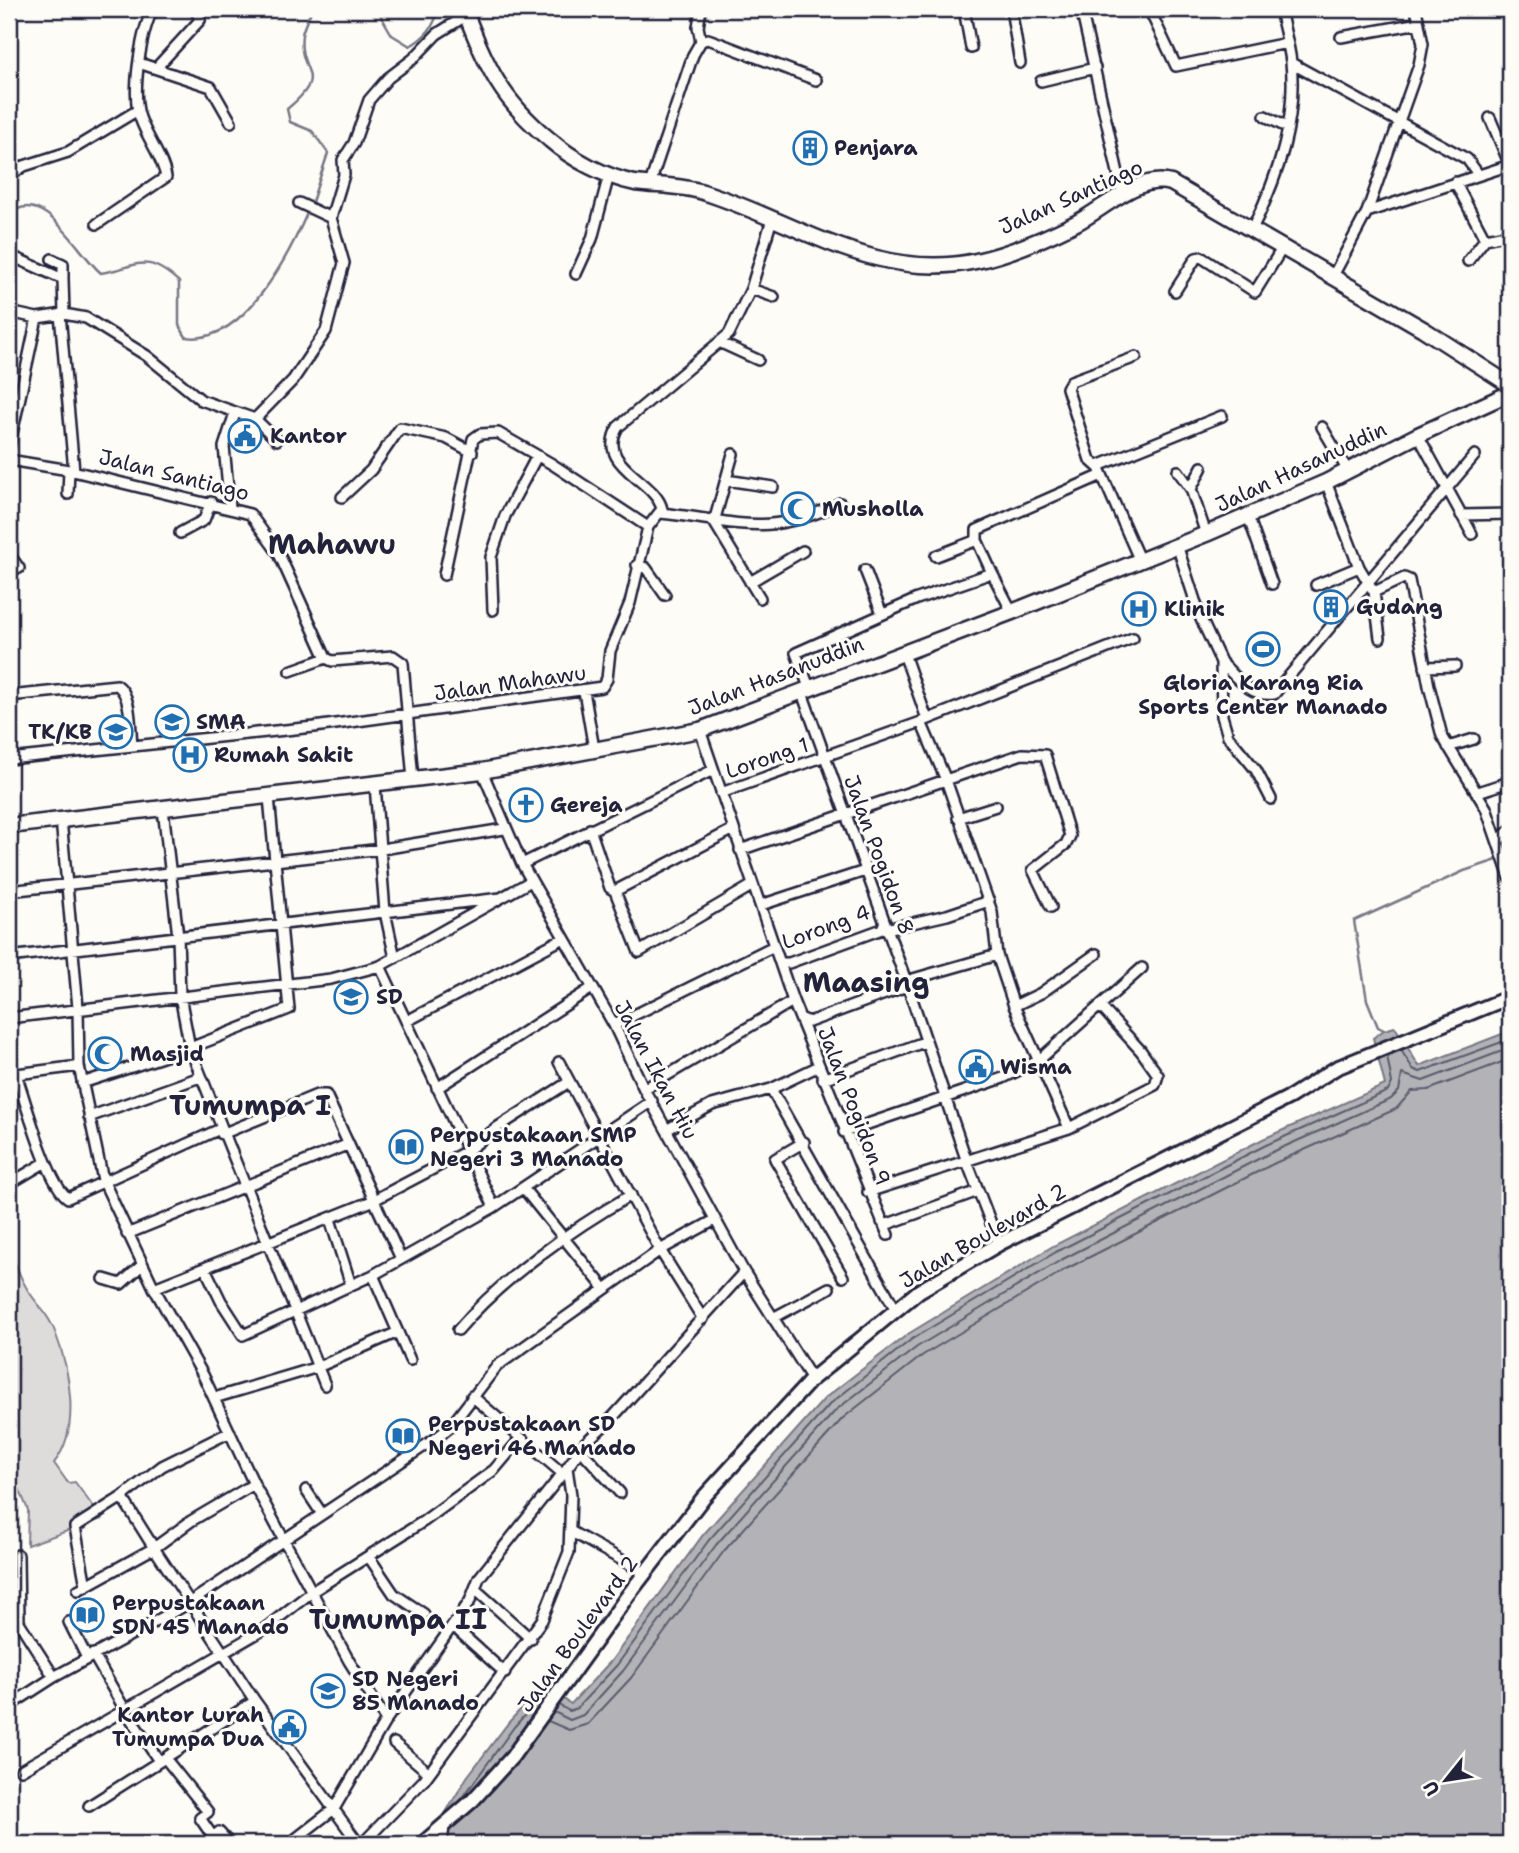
<svg xmlns="http://www.w3.org/2000/svg" width="1519" height="1853" viewBox="0 0 1519 1853" font-family="'Shantell Sans',sans-serif">
<style>
.green{fill:#dddcdb;stroke:#807f8b;stroke-width:2}
.water{fill:#b2b2b7;stroke:#787885;stroke-width:2}
.lines{fill:none;stroke-linecap:round;stroke-linejoin:round}
.shore{stroke:#5c5c6d;stroke-width:2}
.stream{stroke:#787885;stroke-width:2.5}
.minor-casing{stroke:#22223b;stroke-width:14}
.secondary-casing{stroke:#22223b;stroke-width:18}
.trunk-casing{stroke:#22223b;stroke-width:19}
.minor{stroke:#fdfcf7;stroke-width:9}
.secondary{stroke:#fdfcf7;stroke-width:12}
.trunk{stroke:#fdfcf7;stroke-width:14}
.labels{text-anchor:middle;dominant-baseline:central;stroke-width:6;stroke-linejoin:round;paint-order:stroke}
.poi-label{font-size:21px;font-weight:bold;fill:#22223b;stroke:#fdfcf7;text-anchor:start}
.street-label{font-size:21px;fill:#22223b;stroke:#fdfcf7}
.district-label{font-size:28px;font-weight:bold;fill:#22223b;stroke:#fdfcf7}
</style>
<rect width="100%" height="100%" fill="#fdfcf7"/>
<filter id="ink" filterUnits="userSpaceOnUse"><feTurbulence type="fractalNoise" baseFrequency=".0143" numOctaves="2"/><feDisplacementMap in="SourceGraphic" scale="14" xChannelSelector="R" yChannelSelector="G"/><feConvolveMatrix kernelMatrix="1 2 1 2 8 2 1 2 1" color-interpolation-filters="sRGB"/></filter>
<g filter="url(#ink)">
<path class="green" d="M9 1247C14 1260 19 1275 26 1287 35 1303 49 1314 55 1332 70 1370 81 1430 54 1463L68 1483 75 1482 102 1519 27 1545 28 1510 13 1474 12 1451 9 1446Z"/>
<path class="water" d="M1395 1027 1419 1066 1510 1031V1844H427L467 1777 509 1722 543 1685 571 1704 611 1661 703 1535 825 1398 908 1334 1053 1246 1263 1139 1385 1085 1373 1038 1384 1030Z"/>
<g class="lines">
<path class="shore" d="M1401 1050 1413 1069 1420 1072 1510 1039
M559 1705 569 1711 577 1708 617 1665 709 1540 830 1404 912 1339 1056 1252 1266 1145 1388 1091 1392 1083 1387 1056
M554 1712 570 1720 583 1715 623 1671 716 1545 836 1410 917 1347 1061 1260 1270 1153 1391 1099 1399 1091 1402 1074 1423 1081 1510 1048
M548 1721 569 1730 588 1724 631 1678 724 1551 843 1418 923 1355 1066 1269 1275 1163 1396 1109 1412 1091 1428 1090 1510 1059
M461 1800 514 1727 542 1696H546"/>
<path class="stream" d="M377 9 392 35 410 46C424 38 437 25 437 9
M311 205 328 153 312 131 290 122 287 109C331 73 297 74 302 35 303 27 309 17 312 9
M9 215C43 183 79 255 101 273 137 268 144 250 179 282V325L186 337C243 346 289 255 308 211
M1384 1030 1378 1027 1367 1000 1354 921 1464 871 1500 859"/>
<defs>
<path id="minor" d="M701 9 698 27 701 41
M964 9 971 48
M1011 9 1020 63
M1081 9 1123 195
M1149 9 1176 66 1287 43
M1341 37 1419 23
M139 63 211 87 231 122
M1291 63 1467 159 1478 174
M157 67 200 20 195 9
M1041 81 1095 68
M1265 116 1288 128
M1490 118 1510 165
M9 176 24 166 68 152 138 110
M1455 182 1485 239 1468 261
M650 184 693 55 701 41 708 39 719 43 816 80
M299 203 331 218
M1367 212 1419 65 1423 44 1416 9
M97 224 166 177C162 154 143 134 138 111 133 86 141 31 153 9
M1252 229C1278 177 1297 121 1291 62 1289 44 1283 26 1280 9
M1485 239 1510 234
M9 255 63 279 64 314
M52 259 63 264V279
M576 274 592 239 609 175
M1333 276 1367 212 1510 165
M751 289 774 297
M1175 291 1196 258 1201 257 1255 292 1283 247
M9 312 37 318
M60 314 74 471
M721 343 758 360
M1136 357 1071 381 1067 388 1090 460 1099 468 1139 559
M255 419 277 440
M1322 427 1348 471
M1418 435 1472 534
M9 448 37 318 64 314 86 318 147 356 201 400 255 419 293 380 326 331 344 263 331 218 344 175 343 160 354 143 369 100 388 78 413 59 437 34 467 15
M733 454 714 522 760 598
M9 460 69 470 250 514 279 554 326 658 332 661 393 656 403 663 413 780
M1098 466 1222 416
M1178 471 1191 489 1206 534
M726 480 773 487
M1326 482 1359 567 1374 592 1380 638
M1191 489 1202 467
M68 494 69 470
M342 497 371 470 400 428 446 438 472 452
M230 507 224 447 235 413
M661 513C736 521 766 539 840 503
M1461 515 1510 514
M1248 516 1272 584
M180 533 204 520 211 502
M1177 545 1201 619 1221 662 1222 716 1228 736 1256 770 1271 799
M9 554 19 568
M936 556 977 540
M637 565 646 568 665 595
M865 570 882 614
M992 573 977 540V530L1102 475
M444 575 473 439 480 434 498 433 552 464 648 527
M750 582 803 551
M1316 585 1359 567
M1374 592 1404 578 1409 580 1429 686 1442 736 1486 808 1510 878
M493 610 491 557 505 516 537 456
M903 651 927 719
M1221 662C1237 678 1250 697 1274 694L1475 455
M1425 667 1455 666
M290 671 326 658
M809 687 796 653 917 599 992 573 1012 612
M801 690 906 981 966 1159 999 1244
M584 691 594 749
M9 696 117 685C132 695 130 728 132 745
M921 722 946 780 992 912 997 955
M700 730 793 1001 888 1235
M1448 747 1474 739
M9 759 314 727 602 687 607 679 610 651 630 603 648 527 662 509C655 479 595 466 618 427L729 334 751 289 772 219
M482 771 522 864 614 1025 644 1089 744 1272 812 1379
M375 785 385 912 395 958
M1478 792 1509 782
M721 793 921 722 1133 638
M163 809 178 936 180 996 190 1048 325 1385
M958 818 996 806
M61 819 78 1008 79 1066 103 1180 154 1288 203 1375 254 1484 349 1661 386 1720
M590 829 610 888 615 891 732 830
M1498 841 1510 830
M740 850 1022 754 1045 755 1070 836 1066 844 1033 870 1051 907
M522 864 713 770
M9 891 382 849 504 829
M615 891 639 952 753 885
M761 905 865 871
M886 929 947 915 989 901
M9 957 501 898
M780 963H789L882 929 884 924
M380 966 531 881
M1014 1006 1041 993 1096 954
M9 1018 331 979 380 966 494 1207
M802 1019 809 1022 904 987 906 981 997 955 1014 1006 1069 1128
M407 1021 564 938
M614 1025 774 946
M559 1062 660 1250 703 1319
M16 1074C25 1100 48 1185 68 1198L220 1129
M9 1075 79 1066
M823 1079 924 1042
M82 1083 190 1048 289 1009 269 797
M437 1088 592 988
M644 1089 793 1001
M771 1089 819 1066
M89 1117 200 1077
M668 1129 712 1105 771 1089 896 1310
M844 1132 1003 1078 1038 1061 1142 968
M222 1134 317 1095H326L401 1259
M804 1142 775 1159 843 1277
M9 1184 46 1162
M523 1188 605 1289
M868 1192 1069 1128 1155 1085 1158 1075 1141 1051 1100 1006
M330 1219 351 1285
M882 1222 888 1224 978 1191
M127 1234 349 1144
M205 1268 221 1301 243 1335 373 1275 494 1207 652 1101
M373 1275 410 1360
M104 1279 121 1284 142 1265
M154 1288 372 1201 467 1151 498 1127 569 1082
M773 1318 829 1288
M458 1330C502 1278 572 1229 631 1195
M472 1396 562 1473
M214 1398 318 1367 398 1332
M580 1449 620 1493
M254 1484 191 1521 154 1548 255 1701 359 1844
M306 1490 322 1514
M570 1531 645 1573
M18 1555 19 1622 54 1677
M369 1557 394 1594 424 1614
M86 1586 75 1527 122 1497
M475 1589 531 1639
M78 1590 154 1548 122 1497 162 1466 230 1432
M69 1622 87 1658
M453 1626 505 1673
M93 1654 125 1710 159 1761
M9 1706 54 1677 189 1603 435 1439 450 1427 497 1366 660 1250 715 1220
M394 1743 429 1773
M165 1758 208 1812 200 1818 213 1837 219 1832 230 1844
M21 1770 263 1630 313 1591 424 1521 494 1470 521 1438
M89 1806 255 1701
M289 1844 334 1809 386 1720 470 1601 479 1578 567 1468
M362 1844 424 1780 542 1620 569 1552 571 1495 567 1468 585 1443 612 1418 744 1272
M442 1844 444 1826"/>
<path id="secondary" d="M422 1844 473 1800 512 1757 629 1594 703 1498 812 1379 919 1291 999 1244 1290 1097 1336 1068 1510 997"/>
<path id="trunk" d="M464 9C487 67 500 99 550 140 572 159 605 177 635 183 657 186 681 185 703 192 794 220 876 283 976 261 1009 254 1046 238 1076 223 1104 209 1138 174 1171 183L1423 329 1510 385
M9 826 482 771 700 730 1012 612 1206 534 1326 482 1418 435 1510 393"/>
</defs>
<use href="#minor" class="minor-casing"/>
<use href="#secondary" class="secondary-casing"/>
<use href="#trunk" class="trunk-casing"/>
<use href="#minor" class="minor"/>
<use href="#secondary" class="secondary"/>
<use href="#trunk" class="trunk"/>
</g>
</g>
<defs>
<symbol id="building-ring" viewBox="-11 -11 22 22"><circle r="9.5" fill="#fdfcf7" stroke="#1f6fb2" stroke-width="1.5"/><path d="M-4-6H4V6H1V3H-1V6H-4ZM-2.5-4.3h1.7v1.8h-1.7ZM.8-4.3h1.7v1.8H.8ZM-2.5-1h1.7V.8h-1.7ZM.8-1h1.7V.8H.8Z" fill="#1f6fb2"/></symbol>
<symbol id="civic-ring" viewBox="-11 -11 22 22"><circle r="9.5" fill="#fdfcf7" stroke="#1f6fb2" stroke-width="1.5"/><path d="M-.6-6.5H3V-4.5H.6V-3L4-1V1h2V6H-6V1h2V-1L-.6-3ZM-1.2 2.5V6h2.4V2.5Z" fill="#1f6fb2"/></symbol>
<symbol id="mosque-ring" viewBox="-11 -11 22 22"><circle r="9.5" fill="#fdfcf7" stroke="#1f6fb2" stroke-width="1.5"/><path d="M3.5-4.9A6 6 0 1 0 3.5 4.9A5 5 0 1 1 3.5-4.9Z" fill="#1f6fb2"/></symbol>
<symbol id="hospital-ring" viewBox="-11 -11 22 22"><circle r="9.5" fill="#fdfcf7" stroke="#1f6fb2" stroke-width="1.5"/><path d="M-5-5h3v3.5h4V-5h3V5h-3V1.5h-4V5h-3Z" fill="#1f6fb2"/></symbol>
<symbol id="stadium-ring" viewBox="-11 -11 22 22"><circle r="9.5" fill="#fdfcf7" stroke="#1f6fb2" stroke-width="1.5"/><path d="M0-5a6.5 5 0 1 0 0 10a6.5 5 0 1 0 0-10ZM-3.5-1.8h7v3.6h-7Z" fill="#1f6fb2"/></symbol>
<symbol id="school-ring" viewBox="-11 -11 22 22"><circle r="9.5" fill="#fdfcf7" stroke="#1f6fb2" stroke-width="1.5"/><path d="M0-5L7-2L0 1L-7-2ZM-4 1L0 2.5L4 1V4Q0 6-4 4Z" fill="#1f6fb2"/></symbol>
<symbol id="church-ring" viewBox="-11 -11 22 22"><circle r="9.5" fill="#fdfcf7" stroke="#1f6fb2" stroke-width="1.5"/><path d="M-1.2-6h2.4v3.5h3.3v2.4h-3.3V6h-2.4V-.1h-3.3v-2.4h3.3Z" fill="#1f6fb2"/></symbol>
<symbol id="library-ring" viewBox="-11 -11 22 22"><circle r="9.5" fill="#fdfcf7" stroke="#1f6fb2" stroke-width="1.5"/><path d="M-6-4Q-3-5.5-.7-3.5V5Q-3 3-6 4ZM6-4Q3-5.5 .7-3.5V5Q3 3 6 4Z" fill="#1f6fb2"/></symbol>
</defs>
<g fill-rule="evenodd">
<use href="#building-ring" x="791" y="129" width="38" height="38"/>
<use href="#civic-ring" x="226" y="417" width="38" height="38"/>
<use href="#mosque-ring" x="779" y="490" width="38" height="38"/>
<use href="#building-ring" x="1312" y="588" width="38" height="38"/>
<use href="#hospital-ring" x="1120" y="590" width="38" height="38"/>
<use href="#stadium-ring" x="1244" y="630" width="38" height="38"/>
<use href="#school-ring" x="153" y="703" width="38" height="38"/>
<use href="#school-ring" x="97" y="713" width="38" height="38"/>
<use href="#hospital-ring" x="171" y="736" width="38" height="38"/>
<use href="#church-ring" x="507" y="786" width="38" height="38"/>
<use href="#school-ring" x="332" y="978" width="38" height="38"/>
<use href="#mosque-ring" x="86" y="1035" width="38" height="38"/>
<use href="#civic-ring" x="957" y="1048" width="38" height="38"/>
<use href="#library-ring" x="387" y="1128" width="38" height="38"/>
<use href="#library-ring" x="384" y="1417" width="38" height="38"/>
<use href="#library-ring" x="68" y="1596" width="38" height="38"/>
<use href="#school-ring" x="309" y="1672" width="38" height="38"/>
<use href="#civic-ring" x="270" y="1708" width="38" height="38"/>
</g>
<g class="labels">
<g class="poi-label">
<text x="834" y="148">Penjara</text>
<text x="270" y="436">Kantor</text>
<text x="822" y="509">Musholla</text>
<text x="1356" y="607">Gudang</text>
<text x="1164" y="609">Klinik</text>
<text x="1263" y="683" text-anchor="middle">Gloria Karang Ria<tspan x="1263" dy="24">Sports Center Manado</tspan></text>
<text x="196" y="722">SMA</text>
<text x="92" y="732" text-anchor="end">TK/KB</text>
<text x="214" y="755">Rumah Sakit</text>
<text x="550" y="805">Gereja</text>
<text x="376" y="997">SD</text>
<text x="130" y="1054">Masjid</text>
<text x="1000" y="1067">Wisma</text>
<text x="430" y="1135">Perpustakaan SMP<tspan x="430" dy="24">Negeri 3 Manado</tspan></text>
<text x="428" y="1424">Perpustakaan SD<tspan x="428" dy="24">Negeri 46 Manado</tspan></text>
<text x="112" y="1603">Perpustakaan<tspan x="112" dy="24">SDN 45 Manado</tspan></text>
<text x="352" y="1679">SD Negeri<tspan x="352" dy="24">85 Manado</tspan></text>
<text x="264" y="1715" text-anchor="end">Kantor Lurah<tspan x="264" dy="24">Tumumpa Dua</tspan></text>
</g>
<g class="street-label">
<text transform="translate(1071 197) rotate(-24)">Jalan Santiago</text>
<text transform="translate(1301 467) rotate(-25)">Jalan Hasanuddin</text>
<text transform="translate(174 475) rotate(14)">Jalan Santiago</text>
<text transform="translate(776 676) rotate(-21)">Jalan Hasanuddin</text>
<text transform="translate(510 683) rotate(-8)">Jalan Mahawu</text>
<text transform="translate(767 758) rotate(-19)">Lorong 1</text>
<text transform="translate(879 855) rotate(70)">Jalan Pogidon 8</text>
<text transform="translate(826 927) rotate(-20)">Lorong 4</text>
<text transform="translate(656 1070) rotate(62)">Jalan Ikan Hiu</text>
<text transform="translate(854 1106) rotate(69)">Jalan Pogidon 9</text>
<text transform="translate(983 1236) rotate(-30)">Jalan Boulevard 2</text>
<text transform="translate(578 1634) rotate(-54)">Jalan Boulevard 2</text>
</g>
<g class="district-label">
<text x="332" y="544">Mahawu</text>
<text x="866" y="982">Maasing</text>
<text x="250" y="1105">Tumumpa I</text>
<text x="398" y="1619">Tumumpa II</text>
</g>
</g>
<rect width="1519" height="1853" fill="none" stroke="#fdfcf7" stroke-width="35"/>
<rect x="18" y="18" width="1484" height="1818" fill="none" stroke="#22223b" stroke-width="2.5" filter="url(#ink)"/>
<g transform="translate(1446 1780) rotate(240)" stroke="#fdfcf7" stroke-width="5" paint-order="stroke">
<path d="M0-5L12 26L0 18L-12 26Z" fill="#22223b"/>
<text y="-10" font-size="19" font-weight="bold" text-anchor="middle" fill="#22223b">U</text>
</g>
</svg>
